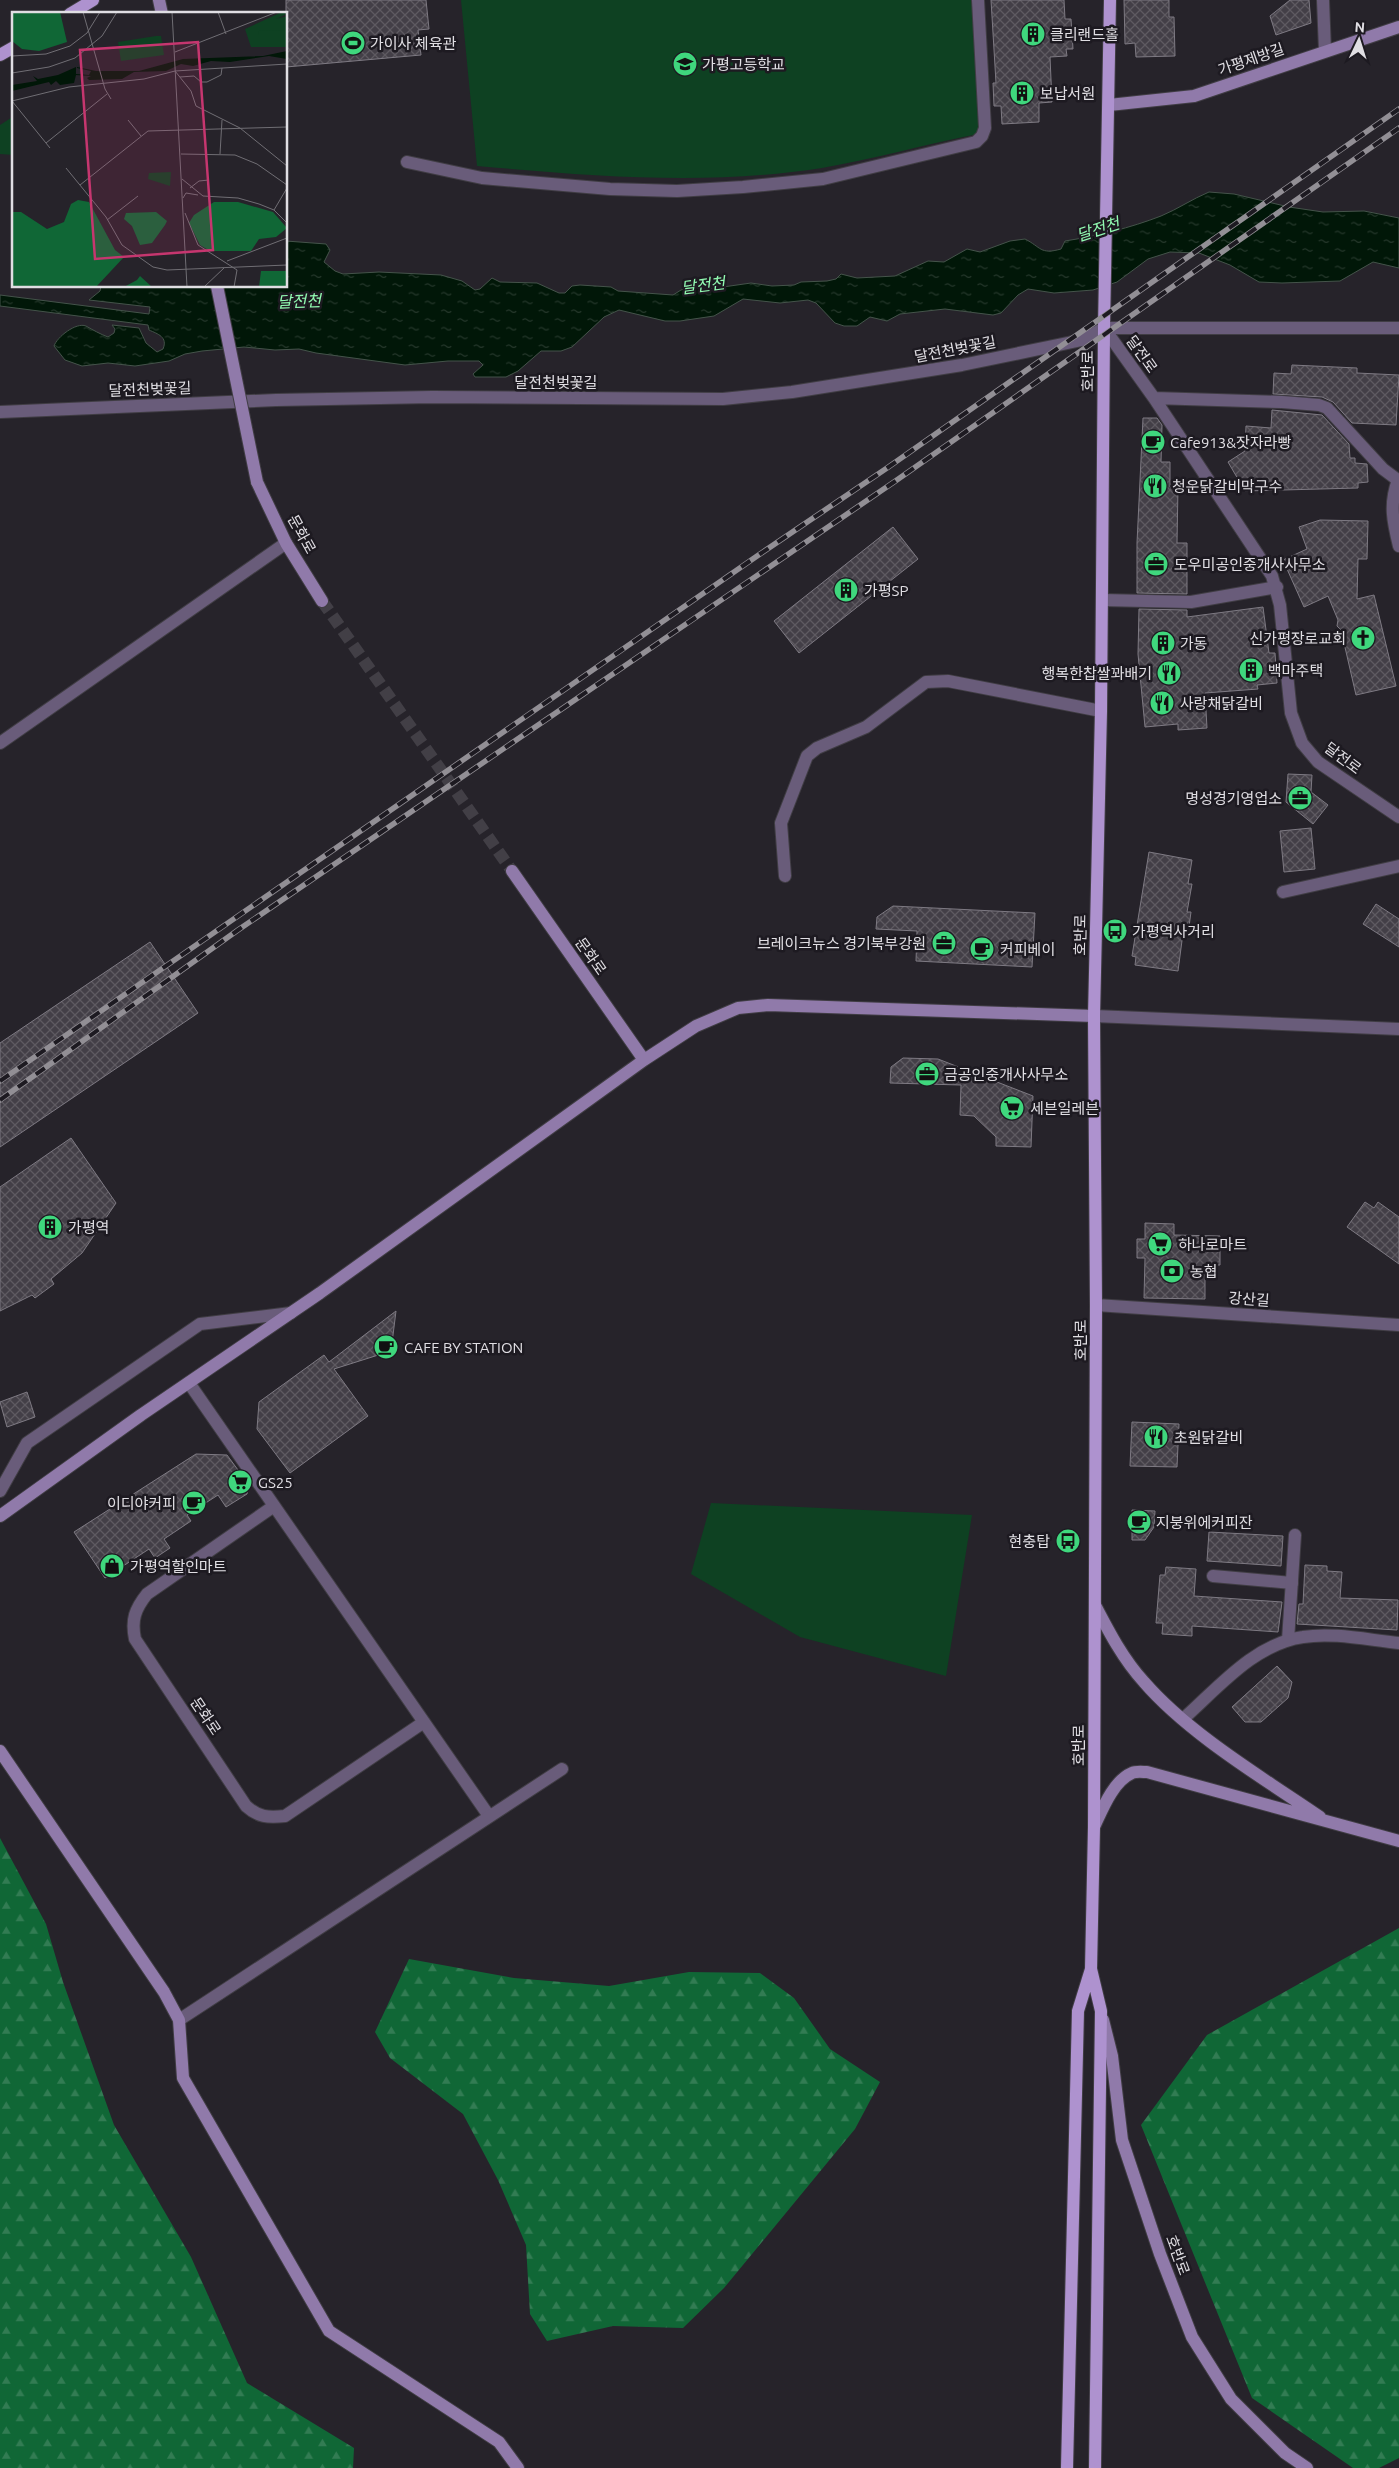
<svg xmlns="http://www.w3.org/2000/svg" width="1399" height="2468" viewBox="0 0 1399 2468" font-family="Ubuntu,'Noto Sans KR',sans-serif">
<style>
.forest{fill:url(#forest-firs)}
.garden{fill:#0e4122}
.water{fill:url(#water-ripples);stroke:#44534a}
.building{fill:url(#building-cross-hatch);stroke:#7e7a83}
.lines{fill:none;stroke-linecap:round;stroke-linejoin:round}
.secondary-tunnel{stroke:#423f46;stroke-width:12;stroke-dasharray:12 6;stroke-linecap:butt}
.lane-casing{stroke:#403d44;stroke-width:14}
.street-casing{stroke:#403d44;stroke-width:14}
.secondary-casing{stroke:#403d44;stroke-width:14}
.primary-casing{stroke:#403d44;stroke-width:14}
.lane{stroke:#695c7a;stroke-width:12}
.street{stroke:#695c7a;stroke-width:12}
.secondary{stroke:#907aaa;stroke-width:12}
.primary{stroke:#ae92cf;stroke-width:12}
.rail-casing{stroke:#928f95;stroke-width:5.5}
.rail{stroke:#1d1a21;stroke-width:4;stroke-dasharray:11;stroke-linecap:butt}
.secondary-bridge-casing{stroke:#403d44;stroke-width:14;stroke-linecap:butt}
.secondary-bridge{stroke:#907aaa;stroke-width:12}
.labels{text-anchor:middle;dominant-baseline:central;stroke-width:5;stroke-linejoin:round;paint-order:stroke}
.poi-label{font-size:15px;fill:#e0dee3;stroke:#1d1a21;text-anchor:start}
.street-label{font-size:15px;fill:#e0dee3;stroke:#1d1a21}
.water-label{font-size:16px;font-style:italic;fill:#92fbb2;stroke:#1d1a21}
.inset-road{fill:none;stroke:#706e74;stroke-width:1}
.view{fill:#c6366f;fill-opacity:0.15;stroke:#c6366f;stroke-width:2.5}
.inset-edge{fill:none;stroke:#e0dee3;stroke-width:2.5}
</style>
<defs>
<pattern id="forest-firs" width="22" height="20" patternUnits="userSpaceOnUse" patternTransform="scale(1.25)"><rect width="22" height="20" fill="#106736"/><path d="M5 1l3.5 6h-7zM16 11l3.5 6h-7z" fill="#327c53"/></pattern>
<pattern id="water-ripples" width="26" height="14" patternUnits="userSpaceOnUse" patternTransform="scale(1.25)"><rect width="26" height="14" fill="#011708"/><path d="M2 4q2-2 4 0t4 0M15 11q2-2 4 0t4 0" fill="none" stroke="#26382c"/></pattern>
<pattern id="building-cross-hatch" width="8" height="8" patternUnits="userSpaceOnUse" patternTransform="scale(1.25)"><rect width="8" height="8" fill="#433f47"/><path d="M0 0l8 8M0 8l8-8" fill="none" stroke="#5e5a61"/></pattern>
</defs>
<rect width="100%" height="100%" fill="#26232a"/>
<path class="forest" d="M0 1838 46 1924 63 1982 114 2125 191 2257 247 2383 354 2448 353 2468H0Z
M1399 1928V2458L1379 2468H1353L1252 2398 1141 2125 1207 2035Z
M409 1959 514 1978 609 1986 689 1972 760 1973 794 1998 830 2049 880 2082 855 2129 724 2288 683 2328 613 2326 547 2341 530 2314 526 2245 498 2180 463 2114 390 2058 375 2032Z"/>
<path class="garden" d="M461 0H973L980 128 978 134C926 144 874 159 822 168 705 186 594 176 477 166Z
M14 116V155L0 154V125Z
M711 1503 972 1515 946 1676 800 1637 691 1574Z"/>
<path class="water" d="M1209 192 1234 194 1289 207 1323 212 1364 211 1399 218V268L1373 262 1340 281 1282 283 1259 282 1230 265 1199 253 1170 252 1148 259 1117 282 1093 290 1054 293 1028 289 1018 295 1001 313 993 315 945 309 900 314 887 321 870 317 857 326H844L835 323 816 303 808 300 780 303 743 299 714 316 680 321H665L619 310 604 317 572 347 561 351H541L518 371 506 377H475L473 374 483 365 479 361H448L405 365 316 353 299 349 275 350 244 347 202 351 185 354 169 361 135 366 108 363 82 366 65 360 54 346C57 337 76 322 86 326 93 330 100 334 108 337L114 333 115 329 112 325 139 328 146 343 157 352 163 349C168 337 158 334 149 330L148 325 0 306V295L149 314 150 307 89 300 100 291 101 286H286V241L326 244 330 250 324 262 335 271 343 274 379 272 441 275 462 281 475 290 480 289 492 278 500 282 537 283 559 293H565L572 286 580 285 611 287 618 291 673 295 681 290 694 287 709 289 751 283 772 286 794 285 801 282 827 281 836 279 841 274 857 278 895 276 928 261 944 262 967 249 980 252 1010 241 1025 239C1041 247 1040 255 1061 249L1065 241C1097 236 1130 228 1161 216 1178 209 1192 199 1209 192Z"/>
<path class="building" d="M286 0H426L429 29 418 30 421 55 286 67Z
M991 0H1064L1065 19H1071L1073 49H1066L1067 56 1050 57 1052 102 1039 103V122L1002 124 1001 106H994L993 83H996Z
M1124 0H1169V17H1174L1175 56 1136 57 1135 43 1125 44Z
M1290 0H1309L1311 23 1276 35 1270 16Z
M1292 365 1357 368V373L1399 375 1396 425 1352 423 1333 402 1322 397 1273 394 1274 373 1291 374Z
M1272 410 1322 415 1349 444 1350 458H1355V463L1367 464 1368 482 1358 483V488L1245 491 1228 462 1245 451 1246 426 1271 428Z
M1143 418H1157L1162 425 1161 462H1170V487H1178L1177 543H1187V594L1137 593V543Z
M1320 520 1368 521 1367 559H1358L1357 599 1374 595 1396 686 1356 695 1341 630 1337 626 1338 620 1328 596 1304 607 1283 560 1307 549 1299 527Z
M893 527 918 559 799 653 774 621Z
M1263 607 1269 653H1275L1277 683 1257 685 1258 689 1205 693 1207 728 1178 730V724L1145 727 1138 654 1139 609 1187 610V617Z
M1288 774 1312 775 1311 792 1328 805 1313 824 1286 802Z
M1311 828 1315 869 1284 872 1280 831Z
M1149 852 1192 860 1188 884H1192L1187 912H1191L1188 934 1183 933 1178 971 1135 965 1136 957 1132 956Z
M1376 904 1399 919V947L1363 924Z
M893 906 1035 913 1032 967 916 961 917 931 876 929 877 917Z
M150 942 198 1013 0 1147V1043Z
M903 1058 938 1059 1033 1096 1031 1147 996 1146V1137L974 1116 960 1115 961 1085 890 1083 891 1067Z
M71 1138 116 1203 82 1253 51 1279 54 1284 35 1298 32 1295 0 1311V1187Z
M1365 1202 1374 1208 1378 1202 1399 1217V1264L1347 1227Z
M1145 1223 1174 1224V1235L1220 1236V1265H1205V1299L1144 1298 1145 1258H1137V1239H1145Z
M396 1311 391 1351 334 1369 368 1416 290 1473 257 1429 259 1402 324 1355 329 1362Z
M27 1392 35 1417 7 1427 0 1402Z
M1132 1422 1179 1424 1177 1467 1130 1466Z
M196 1454 227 1455 249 1485 247 1494 226 1507 218 1495 187 1515 191 1521 164 1539 170 1548 155 1558 149 1549 105 1578 74 1532Z
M1132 1510 1155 1511 1154 1527 1145 1540H1132Z
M1209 1532 1283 1536 1281 1566 1207 1561Z
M1305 1565 1327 1566V1571L1342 1572 1340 1598 1398 1600 1397 1630 1297 1624 1299 1604H1303Z
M1166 1567 1196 1569 1194 1596 1282 1602 1278 1632 1192 1626V1636L1162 1634 1163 1623H1156L1160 1575H1165Z
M1277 1666 1292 1682 1288 1698 1261 1722H1245L1232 1707Z"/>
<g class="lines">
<path class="secondary-tunnel" d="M322 601 512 871"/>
<defs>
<path id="lane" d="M1323 0 1325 51
M407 162 482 178 610 189 677 191 743 187 823 179 976 142 982 136 985 128 978 0
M1102 600 1191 602 1277 587
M785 876 781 823 807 756 817 748 866 727 926 682 948 681 1101 711
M1283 892 1399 866
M189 1383 489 1816
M0 1491 27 1443 200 1324 291 1313
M274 1506 147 1594C135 1609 131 1620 135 1639L246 1806C258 1817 268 1818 285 1816L424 1722
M1213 1576 1292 1583"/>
<path id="street" d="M1104 328 1154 398 1272 576 1280 605 1291 713 1302 743 1318 762 1399 817
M1154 398 1282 402 1319 405 1327 408 1383 469 1399 481
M0 412 276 400 432 397 723 399 792 392 962 365 1082 340 1104 328H1399
M1398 480C1389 504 1393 522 1399 546
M0 743 286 543
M1094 1016 1399 1029
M1096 1305 1399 1325
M1288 1640 1295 1535
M1183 1719C1218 1688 1254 1644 1303 1637 1333 1632 1368 1640 1399 1643
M179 2020 562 1769"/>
<path id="secondary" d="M159 0 162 14
M1109 105 1194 96 1399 27
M257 482 286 543 322 601
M512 871 644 1060
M0 1516 141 1415 320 1293 644 1060 696 1026 738 1008 768 1005 1094 1016
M1095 1605C1109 1632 1123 1659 1144 1682 1189 1734 1263 1778 1320 1817
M0 1751 164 1992 179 2020 183 2078 329 2331 499 2442 518 2468
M1094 1827C1102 1810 1113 1781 1132 1773 1136 1771 1143 1772 1147 1772L1399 1841
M1103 2020 1112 2056 1122 2140 1160 2254 1192 2337 1231 2399 1285 2453 1307 2468"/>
<path id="primary" d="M70 14 93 0
M0 55 14 47
M1067 2468 1078 2011 1091 1969
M1095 2468 1101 2011 1091 1969 1094 1827 1096 1305 1094 1016 1101 711 1104 328 1110 0"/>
</defs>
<use href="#lane" class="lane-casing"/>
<use href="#street" class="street-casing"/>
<use href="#secondary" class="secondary-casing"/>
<use href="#primary" class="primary-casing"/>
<use href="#lane" class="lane"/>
<use href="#street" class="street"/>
<use href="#secondary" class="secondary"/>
<use href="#primary" class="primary"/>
<defs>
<path id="rail" d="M0 1081 760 554 887 468 1399 109
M0 1100 238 930 894 482 1399 128"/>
</defs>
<use href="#rail" class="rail-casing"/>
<use href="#rail" class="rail"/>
<defs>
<path id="secondary-bridge" d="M217 286 257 482"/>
</defs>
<use href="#secondary-bridge" class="secondary-bridge-casing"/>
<use href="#secondary-bridge" class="secondary-bridge"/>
</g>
<defs>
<symbol id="building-disc" viewBox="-11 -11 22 22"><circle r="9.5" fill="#3fd77d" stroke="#1d1a21"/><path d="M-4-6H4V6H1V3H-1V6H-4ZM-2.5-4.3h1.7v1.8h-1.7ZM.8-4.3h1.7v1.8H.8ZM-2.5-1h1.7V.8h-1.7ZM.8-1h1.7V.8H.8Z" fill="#111"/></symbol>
<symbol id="stadium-disc" viewBox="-11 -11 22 22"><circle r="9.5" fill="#3fd77d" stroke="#1d1a21"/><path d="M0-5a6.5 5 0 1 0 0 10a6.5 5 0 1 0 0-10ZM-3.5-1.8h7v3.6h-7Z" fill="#111"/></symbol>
<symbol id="school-disc" viewBox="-11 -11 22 22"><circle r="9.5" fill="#3fd77d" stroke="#1d1a21"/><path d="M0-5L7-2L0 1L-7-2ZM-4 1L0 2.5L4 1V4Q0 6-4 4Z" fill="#111"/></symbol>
<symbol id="cafe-disc" viewBox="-11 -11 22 22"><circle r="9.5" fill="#3fd77d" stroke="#1d1a21"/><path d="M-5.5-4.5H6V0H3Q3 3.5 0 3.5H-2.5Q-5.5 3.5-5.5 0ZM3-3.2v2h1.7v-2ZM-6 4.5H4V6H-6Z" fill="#111"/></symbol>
<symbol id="restaurant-disc" viewBox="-11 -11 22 22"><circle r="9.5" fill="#3fd77d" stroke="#1d1a21"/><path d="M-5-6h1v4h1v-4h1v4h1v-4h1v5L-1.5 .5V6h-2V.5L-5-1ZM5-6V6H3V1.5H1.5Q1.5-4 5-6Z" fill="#111"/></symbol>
<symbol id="office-disc" viewBox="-11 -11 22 22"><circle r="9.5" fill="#3fd77d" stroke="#1d1a21"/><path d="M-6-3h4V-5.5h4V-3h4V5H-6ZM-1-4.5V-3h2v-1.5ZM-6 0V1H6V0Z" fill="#111"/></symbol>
<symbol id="church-disc" viewBox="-11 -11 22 22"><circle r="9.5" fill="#3fd77d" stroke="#1d1a21"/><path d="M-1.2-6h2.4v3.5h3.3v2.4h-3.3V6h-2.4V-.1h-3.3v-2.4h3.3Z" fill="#111"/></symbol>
<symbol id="bus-disc" viewBox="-11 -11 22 22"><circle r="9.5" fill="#3fd77d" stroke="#1d1a21"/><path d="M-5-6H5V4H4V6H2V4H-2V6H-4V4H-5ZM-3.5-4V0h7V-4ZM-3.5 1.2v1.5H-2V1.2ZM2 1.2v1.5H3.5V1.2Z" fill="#111"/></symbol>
<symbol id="supermarket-disc" viewBox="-11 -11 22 22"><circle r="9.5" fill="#3fd77d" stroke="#1d1a21"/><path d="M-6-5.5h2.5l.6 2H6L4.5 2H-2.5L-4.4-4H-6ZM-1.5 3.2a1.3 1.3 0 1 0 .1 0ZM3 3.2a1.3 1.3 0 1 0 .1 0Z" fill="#111"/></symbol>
<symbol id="bank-disc" viewBox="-11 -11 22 22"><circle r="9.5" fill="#3fd77d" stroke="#1d1a21"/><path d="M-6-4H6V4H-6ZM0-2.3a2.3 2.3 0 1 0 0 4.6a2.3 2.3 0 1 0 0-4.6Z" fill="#111"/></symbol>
<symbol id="shop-disc" viewBox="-11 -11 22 22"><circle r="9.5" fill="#3fd77d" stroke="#1d1a21"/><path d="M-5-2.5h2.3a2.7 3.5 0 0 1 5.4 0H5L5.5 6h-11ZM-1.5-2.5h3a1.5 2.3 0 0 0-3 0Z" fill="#111"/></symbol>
</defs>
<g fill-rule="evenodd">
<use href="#building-disc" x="1019" y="20" width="28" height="28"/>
<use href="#stadium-disc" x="339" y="29" width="28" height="28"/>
<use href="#school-disc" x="671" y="50" width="28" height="28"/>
<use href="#building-disc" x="1008" y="79" width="28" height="28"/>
<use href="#cafe-disc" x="1139" y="428" width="28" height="28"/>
<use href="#restaurant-disc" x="1141" y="472" width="28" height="28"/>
<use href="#office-disc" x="1142" y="550" width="28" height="28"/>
<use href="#building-disc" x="832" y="576" width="28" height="28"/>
<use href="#church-disc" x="1349" y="624" width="28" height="28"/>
<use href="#building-disc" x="1149" y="629" width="28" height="28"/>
<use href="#building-disc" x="1237" y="656" width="28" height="28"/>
<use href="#restaurant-disc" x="1155" y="659" width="28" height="28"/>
<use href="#restaurant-disc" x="1148" y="689" width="28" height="28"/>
<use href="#office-disc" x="1286" y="784" width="28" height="28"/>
<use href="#bus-disc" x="1101" y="917" width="28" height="28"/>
<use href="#office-disc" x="930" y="929" width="28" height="28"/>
<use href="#cafe-disc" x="968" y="935" width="28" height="28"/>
<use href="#office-disc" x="913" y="1060" width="28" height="28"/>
<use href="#supermarket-disc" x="998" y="1094" width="28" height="28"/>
<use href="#building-disc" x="36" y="1213" width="28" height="28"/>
<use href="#supermarket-disc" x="1146" y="1230" width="28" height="28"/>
<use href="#bank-disc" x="1158" y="1257" width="28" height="28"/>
<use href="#cafe-disc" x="372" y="1333" width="28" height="28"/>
<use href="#restaurant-disc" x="1142" y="1423" width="28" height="28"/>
<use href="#supermarket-disc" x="226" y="1468" width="28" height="28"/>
<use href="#cafe-disc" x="180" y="1489" width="28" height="28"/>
<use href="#cafe-disc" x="1125" y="1508" width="28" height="28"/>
<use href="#bus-disc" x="1054" y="1527" width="28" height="28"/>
<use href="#shop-disc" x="98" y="1552" width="28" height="28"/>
</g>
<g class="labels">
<g class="poi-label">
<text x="1050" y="34">클리랜드홀</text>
<text x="370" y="43">가이사 체육관</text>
<text x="702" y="64">가평고등학교</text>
<text x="1040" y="93">보납서원</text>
<text x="1170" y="442">Cafe913&amp;잣자라빵</text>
<text x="1172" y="486">청운닭갈비막구수</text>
<text x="1174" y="564">도우미공인중개사사무소</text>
<text x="864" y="590">가평SP</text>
<text x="1346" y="638" text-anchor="end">신가평장로교회</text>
<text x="1180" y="643">가동</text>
<text x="1268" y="670">백마주택</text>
<text x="1152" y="673" text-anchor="end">행복한찹쌀꽈배기</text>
<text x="1180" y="703">사랑채닭갈비</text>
<text x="1282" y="798" text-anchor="end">명성경기영업소</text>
<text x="1132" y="931">가평역사거리</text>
<text x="926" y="943" text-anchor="end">브레이크뉴스 경기북부강원</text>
<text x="1000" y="949">커피베이</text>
<text x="944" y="1074">금공인중개사사무소</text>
<text x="1030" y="1108">세븐일레븐</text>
<text x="68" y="1227">가평역</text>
<text x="1178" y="1244">하나로마트</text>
<text x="1190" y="1271">농협</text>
<text x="404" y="1347">CAFE BY STATION</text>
<text x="1174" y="1437">초원닭갈비</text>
<text x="258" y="1482">GS25</text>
<text x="176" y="1503" text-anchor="end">이디야커피</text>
<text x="1156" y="1522">지붕위에커피잔</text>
<text x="1050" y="1541" text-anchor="end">현충탑</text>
<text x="130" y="1566">가평역할인마트</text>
</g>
<g class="street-label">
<text transform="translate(1251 59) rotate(-19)">가평제방길</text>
<text transform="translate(955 349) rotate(-11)">달전천벚꽃길</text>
<text transform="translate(1142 354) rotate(55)">달전로</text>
<text transform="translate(1087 371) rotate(-90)">호반로</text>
<text x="556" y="382">달전천벚꽃길</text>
<text transform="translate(150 389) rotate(-2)">달전천벚꽃길</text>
<text transform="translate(302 534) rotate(61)">문화로</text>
<text transform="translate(1343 758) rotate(37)">달전로</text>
<text transform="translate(1080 935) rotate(-89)">호반로</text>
<text transform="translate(591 956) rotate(55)">문화로</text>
<text transform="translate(1249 1299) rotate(4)">강산길</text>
<text transform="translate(1080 1340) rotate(-90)">호반로</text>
<text transform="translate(206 1716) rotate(56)">문화로</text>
<text transform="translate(1078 1745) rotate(-90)">호반로</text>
<text transform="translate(1178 2255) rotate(70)">호반로</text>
</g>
<g class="water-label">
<text transform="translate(1098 229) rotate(-18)">달전천</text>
<text transform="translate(703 285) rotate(-7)">달전천</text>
<text transform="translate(299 301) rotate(-2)">달전천</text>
</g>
</g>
<g transform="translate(12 12)">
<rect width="275" height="275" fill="#26232a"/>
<path d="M0 0H48L55 30 27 39 10 37 0 29ZM66 188 77 190 103 238 112 245 84 275H0V200H9L35 217 52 210 59 192ZM202 190H226L261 200 275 216 264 225 247 227 239 239H198L188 233 177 211 182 203ZM144 200 155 209 153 213 140 231 128 233 120 214 112 207 114 201ZM249 259H275V275H247ZM128 264 140 275H112L125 268Z" fill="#106736"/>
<path d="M270 0 275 2 264 7 275 4V35H239L233 17Z" fill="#0e4122"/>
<path d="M275 18V34H241V23H246L247 19ZM144 24H149L152 43 109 49 106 30ZM159 160 158 174 136 167 137 161Z" fill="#0e4122"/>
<path d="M275 39V47L257 44 218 50 199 49 181 54 169 52 154 59 122 60 110 67 77 68 75 66 79 64 64 63 62 71 48 73 44 69 39 73 37 70 0 79V73L25 69 21 64 26 67 46 63 64 55V62L77 63 79 59 65 56V55L84 59H127L171 47 251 44Z" fill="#011708"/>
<path class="inset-road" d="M71 0 93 77 99 87M160 0 175 275M206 0 214 22M163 40 265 0M0 44 34 42 58 34 75 21 88 0M163 59 179 79 184 94 228 116 275 154M0 61 37 55 63 46 90 24 105 0M168 65 182 64 189 70H195L209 63 210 56M0 89 57 75 132 67 163 59 275 52M0 89 38 136M116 108 129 124M34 131 95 82M169 142 223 143 245 152 275 173M208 142 210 108M54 156 94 205 110 233 141 255 155 258 275 253M170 167 191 184M68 173 136 119 275 115M178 176 187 169 197 168M191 184 226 186 247 192 262 198 275 211M171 186 174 181 186 183M262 198 275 176M173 201 186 233 225 258 222 275M95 208 126 184M215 249 275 226M192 275 212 256"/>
<path class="view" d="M186 30 201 238 83 247 68 38Z"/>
<rect width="275" height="275" class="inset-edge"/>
</g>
<g transform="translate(1359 40) rotate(4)" stroke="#1d1a21" stroke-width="4" paint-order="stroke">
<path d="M0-4L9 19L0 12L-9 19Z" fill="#e0dee3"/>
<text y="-8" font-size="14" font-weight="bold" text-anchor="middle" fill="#e0dee3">N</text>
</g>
</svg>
